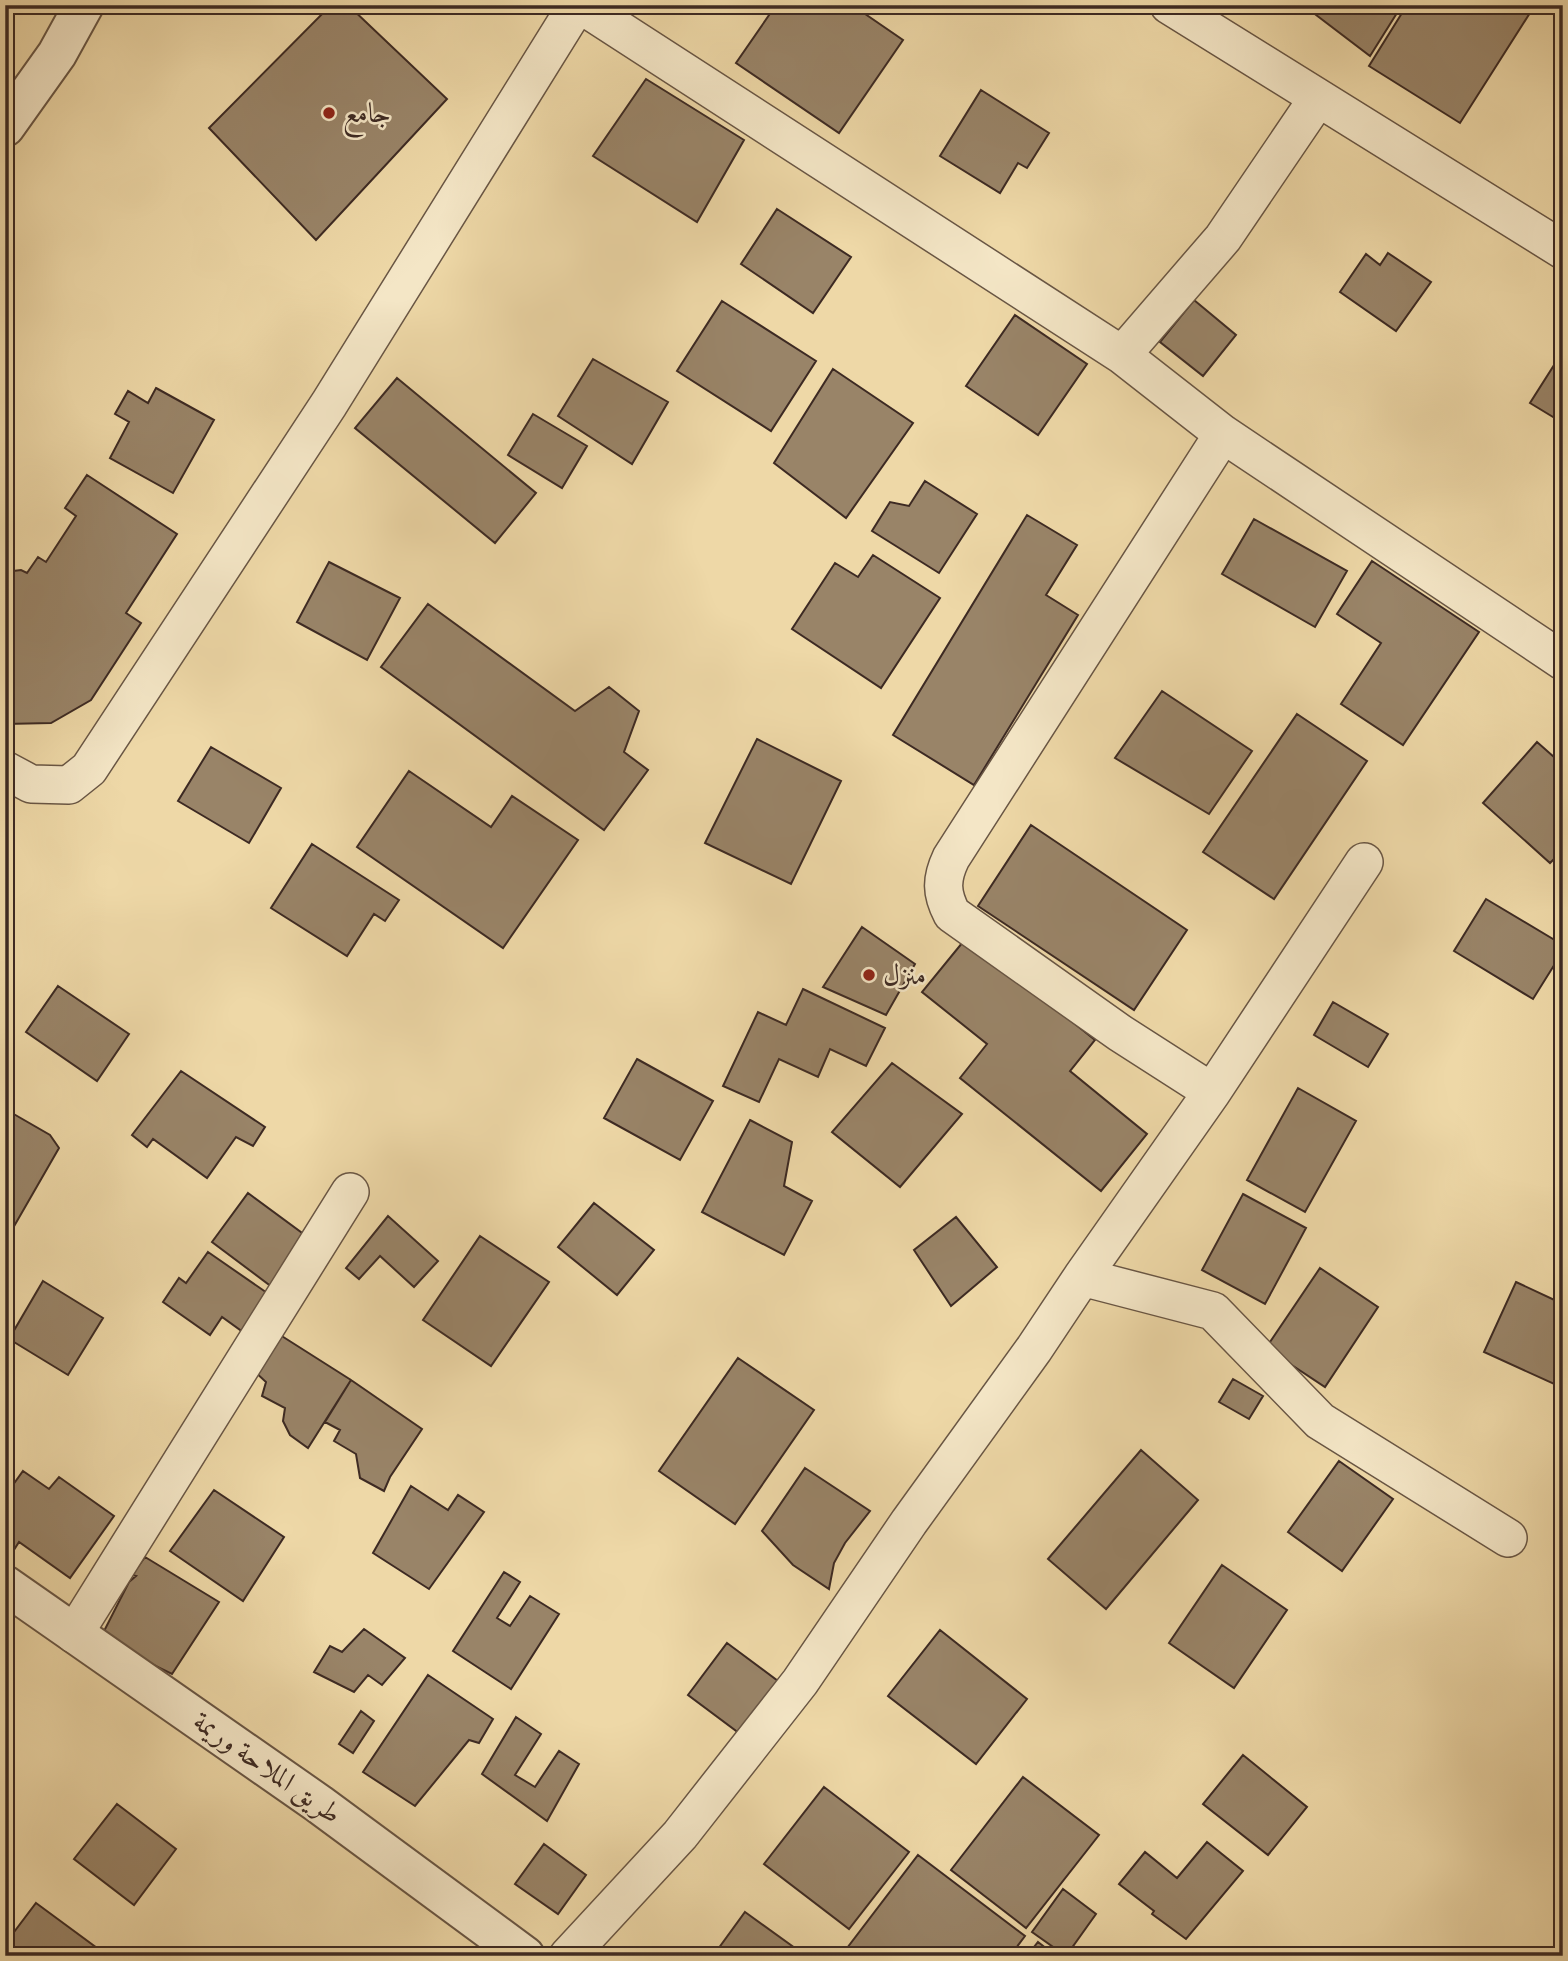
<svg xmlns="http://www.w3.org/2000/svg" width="1568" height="1961" viewBox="0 0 1568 1961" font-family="'Libre Bodoni',Amiri,serif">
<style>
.building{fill:#998468;stroke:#3d2a23;stroke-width:2}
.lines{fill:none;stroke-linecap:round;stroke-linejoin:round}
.minor-casing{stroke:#695644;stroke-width:40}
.tertiary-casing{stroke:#695644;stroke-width:42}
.minor{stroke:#f4e6c6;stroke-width:37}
.tertiary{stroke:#f4e6c6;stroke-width:38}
.poi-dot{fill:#8f2418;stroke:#f4e6c6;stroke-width:2.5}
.labels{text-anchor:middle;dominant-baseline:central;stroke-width:5;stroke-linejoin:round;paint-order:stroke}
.poi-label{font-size:28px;fill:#3d2a23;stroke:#f4e6c6;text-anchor:start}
.street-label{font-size:28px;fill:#3d2a23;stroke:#f4e6c6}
</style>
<rect width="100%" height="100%" fill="#eed8a7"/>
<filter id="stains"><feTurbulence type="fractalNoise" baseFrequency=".00286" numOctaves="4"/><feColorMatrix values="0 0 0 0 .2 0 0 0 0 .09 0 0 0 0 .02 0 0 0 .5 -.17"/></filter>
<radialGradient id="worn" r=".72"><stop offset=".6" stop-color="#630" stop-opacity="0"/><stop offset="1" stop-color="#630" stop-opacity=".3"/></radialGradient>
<path class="building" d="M5 5H20L5 27Z
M331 5H348L447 99 316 240 209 128Z
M776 5H852L903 40 839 133 736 63Z
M1303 5H1402L1370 56Z
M1407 5H1535L1460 123 1369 66Z
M646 79 744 140 697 222 593 156Z
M981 90 1049 133 1027 168 1018 163 1000 193 940 156Z
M777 209 851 257 813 313 741 264Z
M1388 253 1431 282 1396 331 1340 292 1366 254 1380 265Z
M1194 300 1236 335 1203 376 1160 342Z
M722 301 816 361 771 431 677 371Z
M1015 315 1087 364 1038 435 966 386Z
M1563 351V423L1530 403Z
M593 359 668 402 632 464 558 416Z
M833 369 913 423 846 518 774 463Z
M397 378 536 493 495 543 355 428Z
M156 388 214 420 173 493 110 458 129 422 115 414 128 391 148 403Z
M533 414 587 446 562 488 508 455Z
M87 475 177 534 126 613 141 623 91 700 51 723 5 724V572L21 570 27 573 38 557 46 562 76 516 65 508Z
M925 481 977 514 939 573 872 531 890 502 909 506Z
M1027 515 1077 545 1046 595 1078 615 974 785 893 735Z
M1254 519 1347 571 1315 627 1222 574Z
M873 555 940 598 881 688 792 629 835 563 858 577Z
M1372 561 1479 632 1403 745 1341 704 1381 643 1337 614Z
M329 562 400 598 367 660 297 622Z
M428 604 575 711 609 687 639 711 624 752 648 770 604 830 381 667Z
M1162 691 1252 751 1209 814 1115 758Z
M1297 714 1367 761 1274 899 1203 852Z
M757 739 841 781 791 884 705 843Z
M1537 742 1563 765V850L1550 863 1483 803Z
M211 747 281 788 249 843 178 801Z
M409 771 491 827 512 796 578 840 503 948 357 847Z
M1031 825 1187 930 1134 1010 978 906Z
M312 844 399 900 385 921 374 914 347 956 271 908Z
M1486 899 1563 945V951L1533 999 1454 951Z
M862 927 915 964 886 1015 823 987Z
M967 937 1095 1040 1070 1071 1147 1134 1101 1191 960 1078 987 1044 922 992Z
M58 986 129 1034 97 1081 26 1032Z
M803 989 885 1028 866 1066 830 1049 818 1077 779 1059 759 1102 723 1086 758 1012 786 1025Z
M1333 1002 1388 1034 1368 1067 1314 1035Z
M637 1059 713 1101 680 1160 604 1118Z
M892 1063 962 1114 900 1187 832 1132Z
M181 1071 265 1127 253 1146 236 1137 207 1178 153 1139 147 1147 132 1135Z
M1298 1088 1356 1121 1305 1212 1247 1180Z
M5 1109 50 1135 59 1148 5 1242Z
M750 1120 792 1142 784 1186 812 1201 784 1255 702 1212Z
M248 1193 313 1241 276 1290 212 1242Z
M1243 1194 1306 1228 1265 1304 1202 1270Z
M594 1203 654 1250 617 1295 558 1247Z
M388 1216 438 1261 414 1287 380 1256 359 1279 346 1268Z
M956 1217 997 1267 951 1306 914 1250Z
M480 1236 549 1282 491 1366 423 1320Z
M208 1252 270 1295 243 1332 222 1317 210 1335 163 1302 179 1278 186 1283Z
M1320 1268 1378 1307 1325 1387 1266 1348Z
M43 1281 103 1318 68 1375 9 1339Z
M1516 1282 1563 1304V1388L1484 1352Z
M277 1333 351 1380 308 1448 290 1435 283 1421 285 1408 262 1396 266 1382 253 1370Z
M738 1358 814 1410 735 1524 659 1471Z
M1233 1379 1263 1396 1249 1419 1219 1402Z
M351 1380 422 1429 390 1477 384 1491 360 1478 356 1454 334 1441 340 1430 325 1422Z
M1141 1450 1198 1500 1106 1609 1048 1559Z
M1339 1461 1393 1499 1342 1571 1288 1532Z
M805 1468 870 1511 845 1543 834 1563 829 1589 793 1565 762 1531Z
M23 1471 49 1489 59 1477 114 1516 70 1578 19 1542 5 1564V1496Z
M411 1486 448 1510 458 1495 484 1512 429 1589 373 1553Z
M214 1490 284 1537 243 1601 170 1551Z
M145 1557 219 1602 172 1674 100 1639 129 1582 136 1576 132 1575Z
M1222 1565 1287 1610 1234 1688 1169 1643Z
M504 1572 520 1582 497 1618 510 1626 530 1596 559 1614 511 1689 453 1651Z
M364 1629 405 1658 382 1685 368 1675 354 1692 314 1672 330 1646 342 1652Z
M940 1630 1027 1699 976 1764 888 1696Z
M727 1643 786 1687 747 1739 688 1695Z
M428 1675 493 1719 479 1743 469 1740 415 1806 363 1772Z
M361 1711 374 1721 353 1753 339 1744Z
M516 1717 541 1734 515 1775 535 1787 559 1751 579 1764 547 1821 482 1774Z
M1243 1755 1307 1807 1268 1855 1203 1804Z
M1023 1777 1099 1835 1026 1928 951 1870Z
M824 1787 909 1852 849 1929 764 1864Z
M117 1804 176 1849 134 1905 74 1859Z
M1207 1842 1243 1871 1186 1939 1152 1914 1154 1911 1119 1884 1145 1852 1177 1878Z
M544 1844 586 1875 558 1914 515 1884Z
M918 1855 1025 1936 1010 1956H841Z
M1063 1889 1096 1914 1066 1956 1032 1932Z
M36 1903 97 1948 91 1956H5V1944Z
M745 1912 806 1956H713Z
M1038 1942 1056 1956H1027Z"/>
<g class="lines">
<defs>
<path id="minor" d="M581 5 1122 355 1223 434 1563 661
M1169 5 1563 250
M1122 355 1223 238 1318 98
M5 770 31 784 69 785 89 769 329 404 577 5
M1212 1092 1120 1033 952 914C941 893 941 879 951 858L1223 434
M1082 1277 1213 1311 1320 1421 1508 1538
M74 1634 350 1192
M568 1956 680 1835 800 1682 909 1522 1034 1349 1082 1277 1212 1092 1364 862"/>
<path id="tertiary" d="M5 127 57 54 84 5
M5 1585 319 1804 525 1956"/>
</defs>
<use href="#minor" class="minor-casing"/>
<use href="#tertiary" class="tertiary-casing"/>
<use href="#minor" class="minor"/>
<use href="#tertiary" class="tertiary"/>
</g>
<g class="poi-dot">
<circle cx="329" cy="113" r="7"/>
<circle cx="869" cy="975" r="7"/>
</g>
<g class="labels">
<g class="poi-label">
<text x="343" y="113">جامع</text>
<text x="883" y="975">منزل</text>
</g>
<g class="street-label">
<text transform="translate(267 1768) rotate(35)">طريق الملاحة وريمة</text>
</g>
</g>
<rect width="1568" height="1961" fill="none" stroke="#eed8a7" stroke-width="28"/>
<rect x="7" y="7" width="1554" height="1947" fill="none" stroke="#3d2a23" stroke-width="3.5"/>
<rect x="14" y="14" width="1540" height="1933" fill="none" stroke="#3d2a23" stroke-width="2"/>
<rect width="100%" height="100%" filter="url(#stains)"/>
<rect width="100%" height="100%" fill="url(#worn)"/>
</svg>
